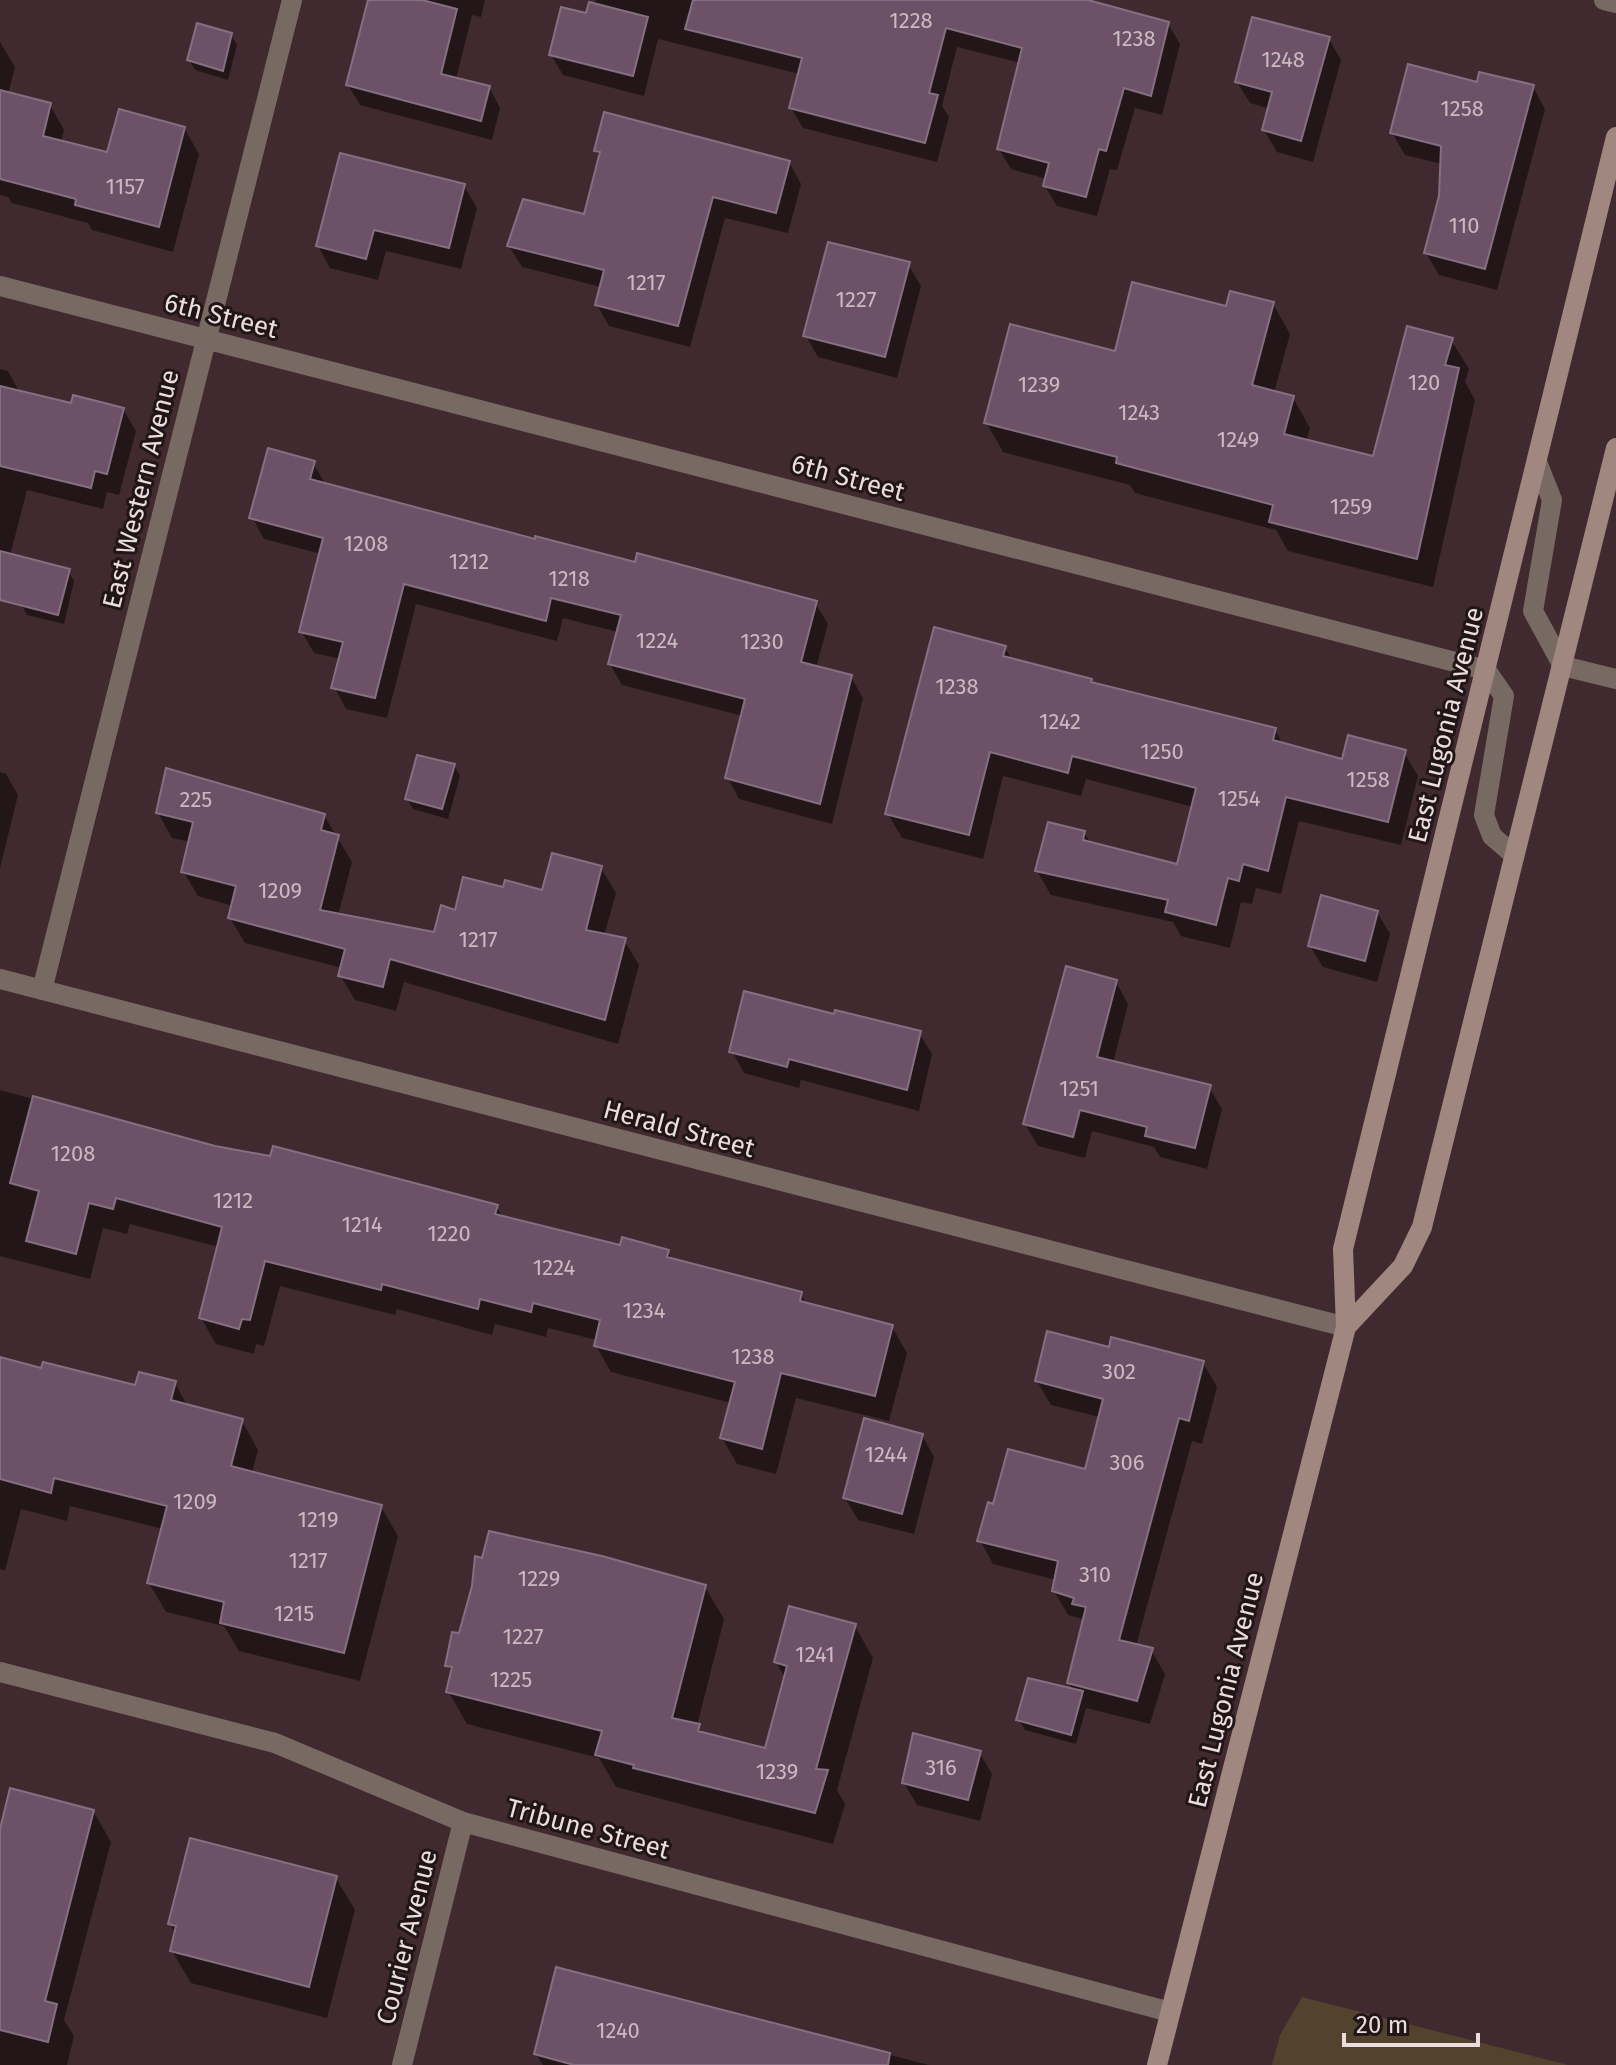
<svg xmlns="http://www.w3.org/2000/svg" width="1616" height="2065" viewBox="0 0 1616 2065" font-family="'Fira Sans',sans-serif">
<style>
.green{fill:#52422e}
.shadow{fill:#0007}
.building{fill:#6c5167;stroke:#847080;stroke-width:2}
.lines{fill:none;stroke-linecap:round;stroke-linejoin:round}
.minor{stroke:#796963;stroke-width:20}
.secondary{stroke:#a0877f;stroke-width:20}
.labels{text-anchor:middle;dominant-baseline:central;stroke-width:6;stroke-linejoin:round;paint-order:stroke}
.number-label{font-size:22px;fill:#cbb9c0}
.street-label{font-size:26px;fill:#ebdcde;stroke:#201618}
</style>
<rect width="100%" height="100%" fill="#402a2f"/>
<path class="green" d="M1302 1997 1568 2065H1272L1280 2035Z"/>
<path class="shadow" d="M372 0H485L481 17 472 15 456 79 489 87 500 108 492 140 360 105 348 85Z
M596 0H1081L1168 24 1180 44 1162 115 1135 108 1117 170 1110 169 1097 216 1057 206 1045 186 1047 179 1011 169 999 149 1021 63 957 47 942 106 949 117 937 162 803 128 791 108 800 74 658 39 644 96 563 75 551 55 588 16Z
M231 35 237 45 228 80 195 70 189 60Z
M1329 39 1341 60 1313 162 1277 152 1264 130 1270 109 1250 103 1237 82Z
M0 42 15 67 8 94 50 105 64 130 61 143 109 155 184 128 199 154 173 252 92 230 88 223 12 203 8 197 0 195Z
M1478 84 1533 87 1545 109 1497 290 1439 275 1426 253 1441 196 1442 164 1405 155 1392 133Z
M596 151 789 162 801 184 788 233 725 218 690 347 609 326 597 305 601 287 522 267 509 246 585 216 600 158Z
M464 186 477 208 461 269 386 251 378 280 330 268 318 246Z
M908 264 921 286 897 378 818 357 806 336Z
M1273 304 1290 334 1274 393 1293 398 1310 428 1306 441 1375 458 1451 340 1469 369 1465 382 1475 400 1433 587 1288 551 1276 530 1135 493 1130 485 1003 452 986 422 1117 353 1228 309Z
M0 369 8 371 20 393 72 406 123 409 136 431 119 495 107 492 103 509 27 490 0 594Z
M313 463 326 485 536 542 815 603 828 624 816 668 851 677 863 698 832 824 739 799 727 777 743 716 622 685 610 664 618 632 563 618 557 641 416 604 387 718 346 709 334 687 341 659 314 653 302 632 321 554 264 539 252 517Z
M68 571 74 581 64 624 27 615 21 604Z
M1005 648 1012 660 1091 681 1093 685 1275 730 1283 745 1344 761 1404 752 1418 776 1401 845 1299 821 1281 894 1256 888 1252 904 1241 902 1230 948 1181 936 1173 922 1051 895 1037 871 1084 832 1091 844 1178 866 1193 807 1086 779 1081 796 1003 776 983 859 902 838 888 814Z
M454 765 460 776 448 819 413 809 407 799Z
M0 772 6 774 18 795 0 868Z
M158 813 324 815 352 862 338 916 436 935 457 912 505 890 544 893 601 868 616 893 604 936 624 940 639 965 618 1044 404 982 396 1011 355 1000 340 975 342 968 245 943 230 918 233 906 198 896 183 871 190 842 172 838Z
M1377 912 1390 934 1377 982 1323 967 1310 946Z
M1116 982 1128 1004 1113 1063 1209 1087 1222 1109 1207 1169 1160 1157 1154 1147 1092 1131 1085 1158 1038 1146 1025 1124Z
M836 1016 919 1033 932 1054 919 1111 801 1080 799 1088 744 1073 732 1051Z
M0 1090 214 1148 496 1206 503 1218 621 1248 668 1252 673 1261 801 1294 807 1305 892 1327 907 1353 889 1421 796 1398 776 1474 737 1464 722 1438 731 1403 611 1372 596 1346 597 1340 548 1328 546 1337 495 1324 492 1335 397 1309 395 1315 280 1286 264 1346 256 1344 254 1354 216 1344 201 1318 219 1247 130 1224 127 1234 103 1228 90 1279 0 1256Z
M1110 1350 1203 1363 1217 1387 1202 1444 1192 1441 1136 1646 1151 1650 1165 1674 1150 1724 1086 1708 1076 1744 1025 1730 1019 1720 1073 1691 1069 1683 1085 1620 1068 1615 1054 1591 1056 1580 993 1564 980 1540 994 1506 1086 1471 1100 1417 1051 1405 1037 1381Z
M0 1359 137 1388 175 1383 188 1407 242 1421 258 1450 252 1473 381 1507 398 1536 360 1681 239 1651 224 1626 166 1612 149 1583 163 1529 70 1506 67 1521 21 1509 5 1571 0 1569Z
M922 1435 934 1457 914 1534 858 1520 845 1498Z
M705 1587 724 1619 697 1726 703 1734 766 1750 785 1678 776 1662 855 1626 873 1658 837 1790 845 1804 833 1844 616 1787 599 1758 467 1724 448 1691 453 1674 447 1665Z
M979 1752 992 1774 980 1821 917 1805 904 1783Z
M93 1811 111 1842 64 2020 74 2036 67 2065H0V1837Z
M336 1878 355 1910 327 2018 191 1983 172 1951 176 1934 170 1924Z
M558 1970 929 2065H543L536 2054Z"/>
<path class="building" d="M368 0H422L457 9 441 74 490 86 481 121 346 85Z
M693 0H1088L1169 22 1151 96 1124 88 1106 151 1099 149 1086 197 1043 186 1049 163 997 149 1022 48 946 28 929 93 938 95 925 143 789 108 802 58 685 29Z
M589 2 648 17 633 76 549 55 561 7 586 13Z
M1252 17 1330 37 1301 141 1262 130 1272 92 1235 82Z
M197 23 232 33 223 71 187 60Z
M1408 64 1477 82 1479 72 1534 85 1485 269 1424 253 1439 196 1441 146 1390 133Z
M0 90 51 103 43 136 107 152 119 109 185 127 159 227 75 205 76 199 0 179Z
M604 112 790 161 776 213 713 197 678 326 595 305 604 270 507 246 523 199 584 214 600 152 594 151Z
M340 153 465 184 449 248 374 230 366 259 316 246Z
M828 242 910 262 885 357 803 336Z
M1132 282 1226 306 1230 291 1274 302 1252 385 1294 396 1284 434 1373 456 1407 326 1453 338 1445 365 1459 368 1417 559 1269 522 1273 505 1116 463 1117 457 984 423 1010 324 1115 351Z
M0 386 71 403 73 395 124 408 107 474 95 471 91 488 0 466Z
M268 448 315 461 310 479 535 539V536L635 562 637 553 817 601 801 662 852 675 820 804 725 778 745 699 608 664 621 615 551 598 546 621 404 584 375 698 331 688 343 642 299 632 323 538 249 518Z
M0 551 70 569 58 615 0 600Z
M934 627 1006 646 1003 656 1092 679 1091 682 1276 728 1273 740 1342 759 1348 735 1406 750 1388 822 1286 797 1268 871 1243 864 1239 881 1228 878 1216 925 1165 912 1168 900 1035 871 1048 822 1085 831 1083 840 1177 864 1196 788 1072 756 1068 773 990 752 969 835 885 814Z
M417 755 455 764 442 809 405 799Z
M166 768 325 814 321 830 339 835 320 910 434 932 441 905 455 910 463 877 503 887 505 880 542 890 552 853 602 866 586 930 626 938 605 1020 390 959 383 987 338 976 345 949 228 918 236 886 181 872 193 822 156 813Z
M1321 895 1378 911 1365 961 1308 946Z
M1066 966 1117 980 1097 1057 1211 1085 1195 1148 1145 1136 1147 1127 1080 1110 1073 1137 1023 1124Z
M744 991 834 1014 835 1010 921 1031 907 1090 789 1059 787 1067 729 1052Z
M33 1096 215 1146 270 1156 273 1146 308 1155 498 1205 495 1214 620 1245 622 1237 669 1250 667 1257 802 1292 800 1301 893 1325 875 1396 781 1373 762 1449 720 1438 735 1382 594 1346 600 1320 533 1303 531 1312 480 1299 478 1309 382 1284 381 1290 265 1261 250 1320 242 1319 239 1329 199 1318 222 1227 116 1198 113 1209 89 1203 76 1254 26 1241 39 1191 10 1183Z
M1047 1331 1109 1347 1111 1337 1204 1361 1189 1421 1179 1418 1119 1640 1153 1648 1137 1701 1067 1683 1086 1607 1072 1604 1074 1598 1052 1591 1058 1561 977 1541 988 1502 993 1504 1008 1449 1085 1469 1103 1399 1035 1381Z
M0 1357 41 1368 43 1362 135 1385 139 1372 176 1381 171 1400 243 1419 231 1466 382 1505 344 1653 220 1623 224 1602 147 1583 167 1506 54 1478 51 1493 0 1479Z
M864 1418 923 1434 902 1514 843 1498Z
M489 1531 602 1556 706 1585 672 1718 700 1724 698 1731 765 1748 787 1666 774 1662 789 1606 856 1624 816 1769 828 1770 815 1813 633 1768 634 1765 595 1755 602 1731 446 1692 452 1667 445 1666 452 1632 459 1633 472 1586 475 1556 482 1558Z
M1028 1678 1083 1691 1071 1735 1016 1720Z
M913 1733 981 1751 968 1800 902 1783Z
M10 1788 94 1810 45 2001 57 2004 48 2042 0 2030V1829Z
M190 1838 337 1876 309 1987 170 1951 176 1926 168 1924Z
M556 1967 890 2053 888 2065H574L534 2054Z"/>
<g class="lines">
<path class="minor" d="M1604 0 1616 3
M0 286 1486 670 1504 696 1484 815 1492 836 1514 855
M1537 462 1552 500 1533 611 1563 666 1616 679
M0 979 1346 1327
M42 990 292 0
M0 1672 275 1743 463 1822 1170 2012
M402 2065 463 1822"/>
<path class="secondary" d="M1346 1327 1403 1266 1422 1227 1616 448
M1157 2065 1346 1327 1343 1249 1616 137"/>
</g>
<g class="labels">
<g class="number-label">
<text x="911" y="20">1228</text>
<text x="1134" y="38">1238</text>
<text x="1283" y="59">1248</text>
<text x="1462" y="108">1258</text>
<text x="125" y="186">1157</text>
<text x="1464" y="225">110</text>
<text x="646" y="282">1217</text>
<text x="856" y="299">1227</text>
<text x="1424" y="382">120</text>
<text x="1039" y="384">1239</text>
<text x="1139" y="412">1243</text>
<text x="1238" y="439">1249</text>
<text x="1351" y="506">1259</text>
<text x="366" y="543">1208</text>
<text x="469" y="561">1212</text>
<text x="569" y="578">1218</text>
<text x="657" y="640">1224</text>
<text x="762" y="641">1230</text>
<text x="957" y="686">1238</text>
<text x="1060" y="721">1242</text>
<text x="1162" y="751">1250</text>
<text x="1368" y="779">1258</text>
<text x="1239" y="798">1254</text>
<text x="196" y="799">225</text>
<text x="280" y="890">1209</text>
<text x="478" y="939">1217</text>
<text x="1079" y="1088">1251</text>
<text x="73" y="1153">1208</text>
<text x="233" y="1200">1212</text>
<text x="362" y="1224">1214</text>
<text x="449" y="1233">1220</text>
<text x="554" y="1267">1224</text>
<text x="644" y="1310">1234</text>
<text x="753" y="1356">1238</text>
<text x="1119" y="1371">302</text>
<text x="886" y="1454">1244</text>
<text x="1127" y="1462">306</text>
<text x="195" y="1501">1209</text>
<text x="318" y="1519">1219</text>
<text x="308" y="1560">1217</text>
<text x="1095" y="1574">310</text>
<text x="539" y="1578">1229</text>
<text x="294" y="1613">1215</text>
<text x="523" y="1636">1227</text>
<text x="815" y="1654">1241</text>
<text x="511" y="1679">1225</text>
<text x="941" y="1767">316</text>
<text x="777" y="1771">1239</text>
<text x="618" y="2030">1240</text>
</g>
<g class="street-label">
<text transform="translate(221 316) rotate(14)">6th Street</text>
<text transform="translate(848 478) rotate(15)">6th Street</text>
<text transform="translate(141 489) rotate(-76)">East Western Avenue</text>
<text transform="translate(1446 725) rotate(-76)">East Lugonia Avenue</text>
<text transform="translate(679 1129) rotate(15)">Herald Street</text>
<text transform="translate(1226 1690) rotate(-76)">East Lugonia Avenue</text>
<text transform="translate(588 1829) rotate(15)">Tribune Street</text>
<text transform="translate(407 1937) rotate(-76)">Courier Avenue</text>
</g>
</g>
<path d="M1344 2033v12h134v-12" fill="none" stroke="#ebdcde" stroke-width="4"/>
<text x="1356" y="2033" font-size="24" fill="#ebdcde" stroke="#201618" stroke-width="6" paint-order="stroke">20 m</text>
</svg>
